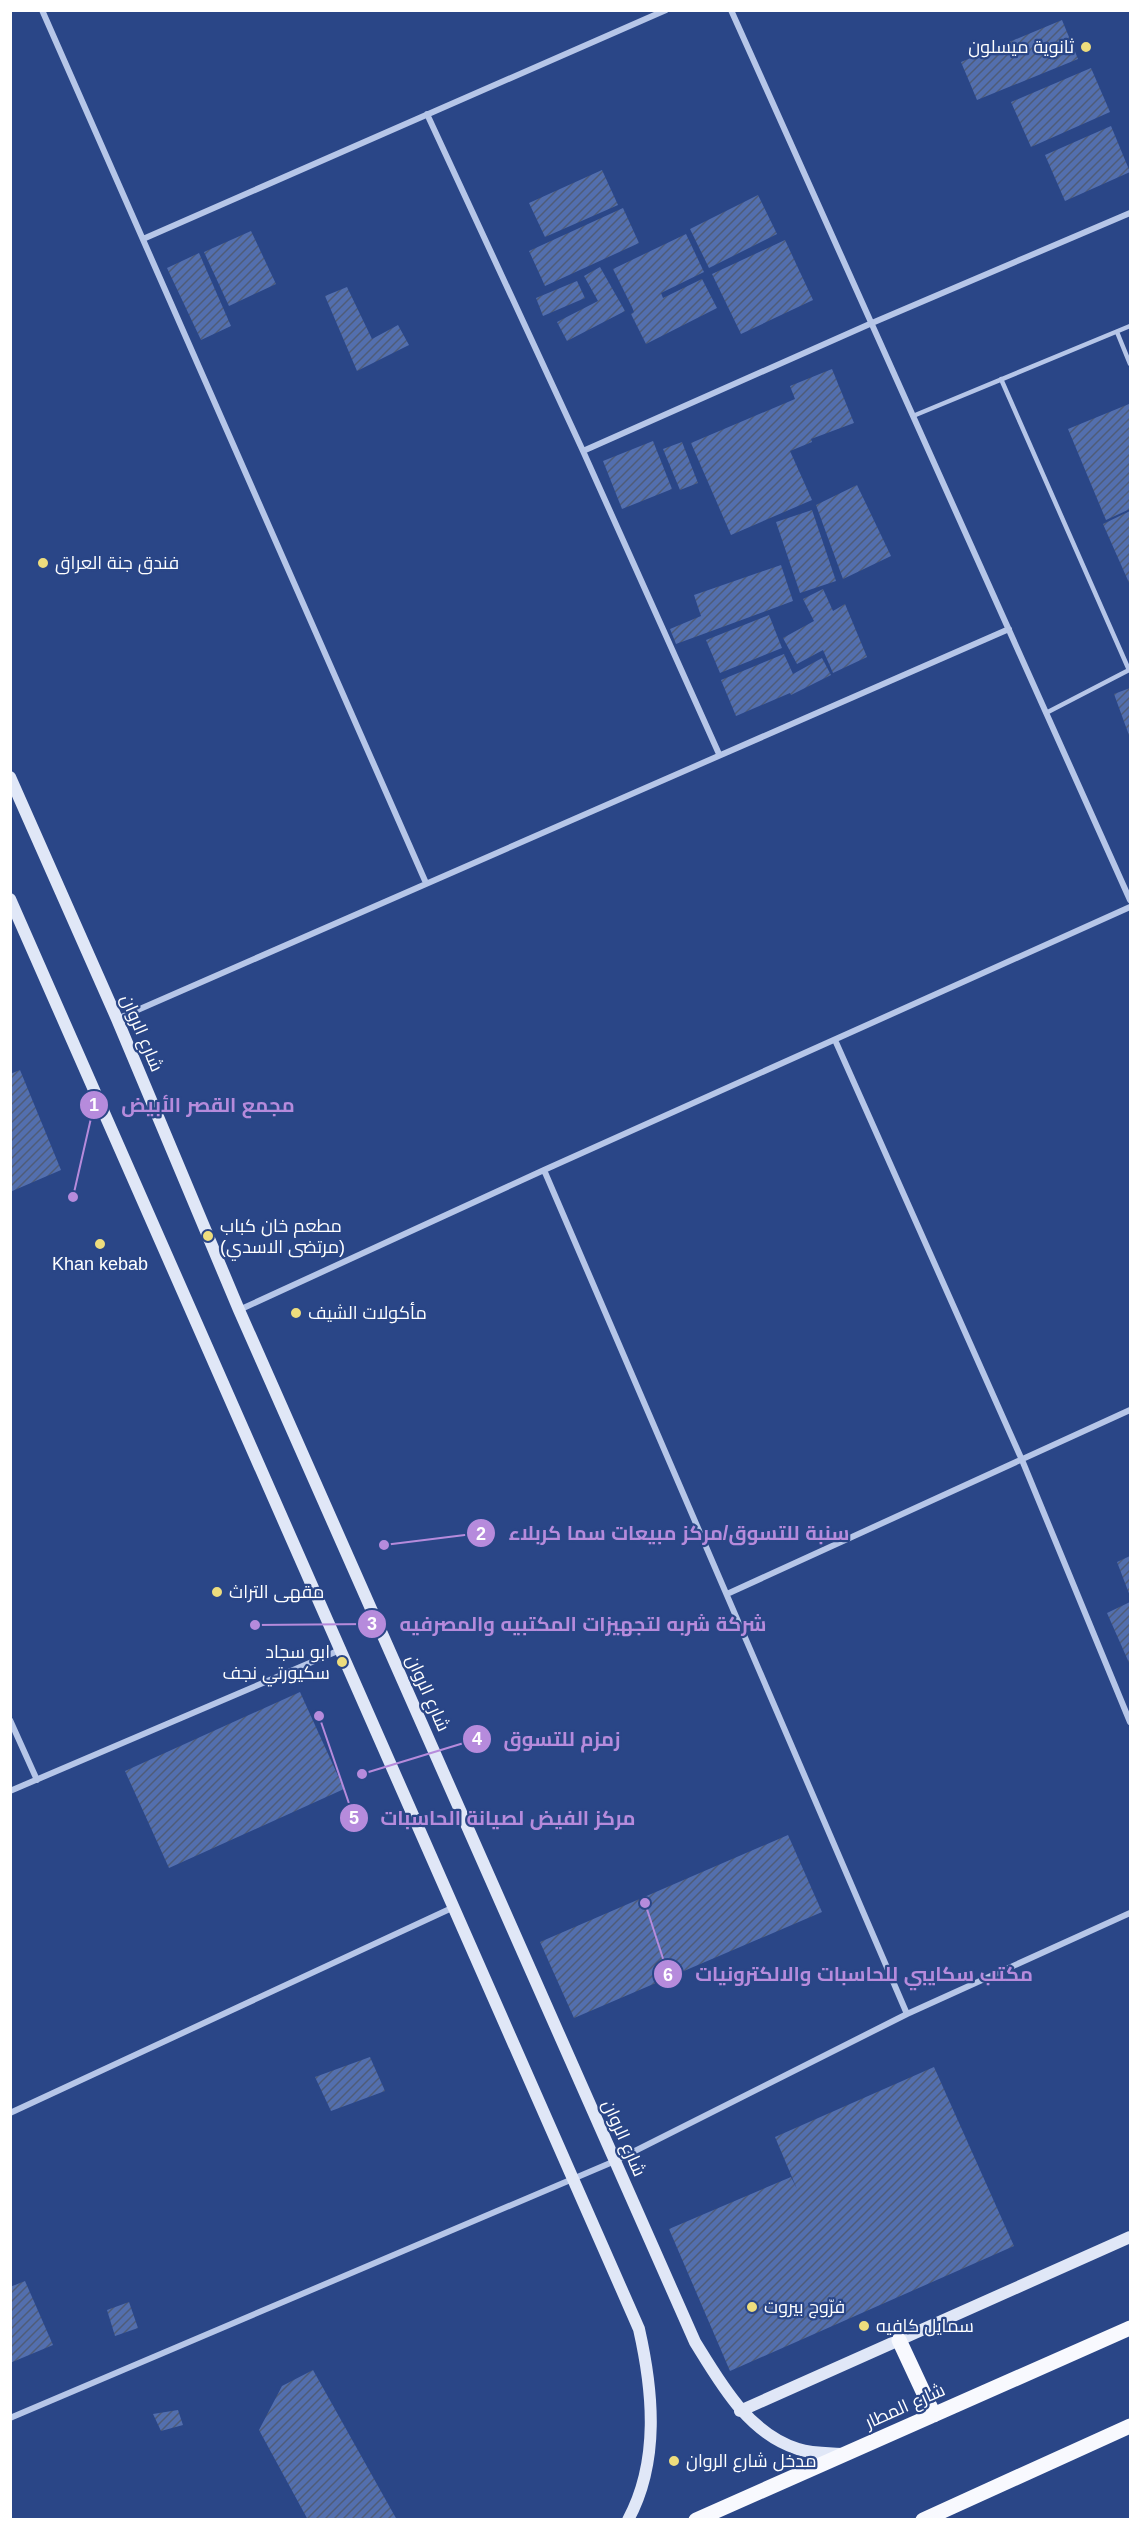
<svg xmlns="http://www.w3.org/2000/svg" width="1141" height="2530" viewBox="0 0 1141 2530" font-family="Helvetica,Cairo,sans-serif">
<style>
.building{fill:url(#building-hatch)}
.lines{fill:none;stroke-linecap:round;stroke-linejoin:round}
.lane{stroke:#b6c6e8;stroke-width:4.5}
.street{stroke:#b6c6e8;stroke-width:6}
.secondary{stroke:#e0e7f7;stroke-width:12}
.primary{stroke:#f8f9fe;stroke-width:15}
.poi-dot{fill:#eedd7d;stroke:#2a4687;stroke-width:2}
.labels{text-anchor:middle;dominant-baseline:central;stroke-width:4.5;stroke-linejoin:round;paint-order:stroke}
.poi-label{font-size:18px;fill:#fff;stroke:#2a4687;text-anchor:start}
.street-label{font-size:18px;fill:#fff;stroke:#2a4687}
.leader{fill:none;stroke:#b68bdc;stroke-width:2}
.callout-dot{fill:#b68bdc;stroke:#2a4687;stroke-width:2}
.mark-label{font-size:18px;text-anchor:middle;font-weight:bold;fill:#fff}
.callout-label{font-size:20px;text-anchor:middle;font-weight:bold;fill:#b68bdc;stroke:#2a4687;stroke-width:4.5;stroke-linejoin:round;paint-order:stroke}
</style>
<defs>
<pattern id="building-hatch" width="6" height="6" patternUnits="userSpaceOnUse" patternTransform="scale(1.5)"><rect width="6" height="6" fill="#536fae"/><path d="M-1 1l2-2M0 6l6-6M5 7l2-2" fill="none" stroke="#4f5c78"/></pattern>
</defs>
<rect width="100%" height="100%" fill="#2a4687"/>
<path class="building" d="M1062 20 1078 59 977 100 961 62Z
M1091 68 1110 112 1031 147 1011 102Z
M1111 126 1130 172 1065 201 1045 155Z
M602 170 618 205 545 237 529 203Z
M758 195 777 234 709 268 690 229Z
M623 208 639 243 545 286 529 251Z
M251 231 276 284 229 306 204 252Z
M686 234 704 272 661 293 663 298 702 279 717 308 646 344 631 314 634 312 632 307 613 269Z
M785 240 813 300 741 334 712 274Z
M199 253 231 326 201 340 167 268Z
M600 267 625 311 567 341 557 322 598 301 584 276Z
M577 281 585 298 543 316 536 298Z
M347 287 372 339 398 325 409 345 357 371 325 296Z
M832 369 854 423 811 439 812 442 790 451 812 500 731 535 691 443 795 399 790 386Z
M1129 404 1130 509 1106 520 1068 429Z
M653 441 672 489 622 509 603 461Z
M682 442 698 483 680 490 663 449Z
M857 485 891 556 843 579 816 505Z
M812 510 836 581 800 593 776 522Z
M1130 511V585L1103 524Z
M781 565 793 601 676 644 670 629 701 616 694 595Z
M823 589 833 611 845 604 867 657 833 673 823 650 797 664 783 638 814 621 803 599Z
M769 615 782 648 720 673 706 640Z
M784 654 793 674 822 658 831 675 791 695 790 693 736 716 721 680Z
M1130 688V738L1114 694Z
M20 1070 61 1170 10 1192V1074Z
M1130 1556V1596L1117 1562Z
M1130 1602V1665L1107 1613Z
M300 1692 344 1789 169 1868 125 1771Z
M788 1835 822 1912 574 2018 540 1942Z
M370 2057 385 2091 331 2111 315 2077Z
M934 2067 1014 2246 730 2371 669 2229 791 2177 797 2189 775 2137Z
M25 2281 53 2345 10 2363V2287Z
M129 2302 138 2328 115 2336 107 2310Z
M313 2370 397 2520H308L259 2430 282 2386Z
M178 2410 183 2425 161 2431 153 2414Z"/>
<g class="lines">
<path class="lane" d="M1117 332 1130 364
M1001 379 1129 670
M913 416 1130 326
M1046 713 1129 670"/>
<path class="street" d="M42 10 426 883
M731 10 1130 900
M427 114 583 451 719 754
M143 239 666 10
M583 451 872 323 1130 213
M117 1019 1009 629
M835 1040 1022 1460 1130 1722
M544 1170 907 2014
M239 1310 544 1170 1130 907
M727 1594 1130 1410
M10 1720 37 1780
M10 1791 340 1650
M10 2113 454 1907
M10 2418 615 2161 907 2014 1130 1913"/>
<path class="secondary" d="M10 777 117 1019 239 1310 695 2342C721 2384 748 2433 798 2449 812 2454 830 2453 844 2454
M10 899 639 2329C653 2391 660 2461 628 2520
M740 2411 1130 2237"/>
<path class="primary" d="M899 2340 934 2415
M696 2520 1130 2328
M923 2520 1130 2426"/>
</g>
<g class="poi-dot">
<circle cx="1086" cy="47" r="6"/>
<circle cx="43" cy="563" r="6"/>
<circle cx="208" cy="1236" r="6"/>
<circle cx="100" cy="1244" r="6"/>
<circle cx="296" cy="1313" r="6"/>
<circle cx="217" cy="1592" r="6"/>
<circle cx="342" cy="1662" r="6"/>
<circle cx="752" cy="2307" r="6"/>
<circle cx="864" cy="2326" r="6"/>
<circle cx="674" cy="2461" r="6"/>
</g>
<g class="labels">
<g class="poi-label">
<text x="1074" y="47" text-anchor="end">ثانوية ميسلون</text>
<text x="55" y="563">فندق جنة العراق</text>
<text x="220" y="1226">مطعم خان كباب<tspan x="220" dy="21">(مرتضى الاسدي)</tspan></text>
<text x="100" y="1264" text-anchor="middle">Khan kebab</text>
<text x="308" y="1313">مأكولات الشيف</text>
<text x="229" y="1592">مقهى التراث</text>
<text x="330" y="1652" text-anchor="end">ابو سجاد<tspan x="330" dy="21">سكيورتي نجف</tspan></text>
<text x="764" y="2307">فرّوج بيروت</text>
<text x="876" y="2326">سمايل كافيه</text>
<text x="686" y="2461">مدخل شارع الروان</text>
</g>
<g class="street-label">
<text transform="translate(142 1033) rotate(67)">شارع الروان</text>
<text transform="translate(428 1693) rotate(66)">شارع الروان</text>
<text transform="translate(624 2138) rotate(66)">شارع الروان</text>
<text transform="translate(905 2406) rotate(-24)">شارع المطار</text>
</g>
</g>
<path class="leader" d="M73 1197L94 1105M384 1545L481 1533M255 1625L372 1624M362 1774L477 1739M319 1716L354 1818M645 1903L668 1974"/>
<g class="callout-dot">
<circle cx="73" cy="1197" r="6"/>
<circle cx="384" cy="1545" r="6"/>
<circle cx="255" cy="1625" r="6"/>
<circle cx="362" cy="1774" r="6"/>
<circle cx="319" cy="1716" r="6"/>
<circle cx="645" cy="1903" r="6"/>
<circle cx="94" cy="1105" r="15"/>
<circle cx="481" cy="1533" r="15"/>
<circle cx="372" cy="1624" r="15"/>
<circle cx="477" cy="1739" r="15"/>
<circle cx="354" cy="1818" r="15"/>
<circle cx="668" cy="1974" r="15"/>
</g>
<g class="mark-label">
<text x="94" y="1111">1</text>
<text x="481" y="1540">2</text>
<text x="372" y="1630">3</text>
<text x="477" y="1745">4</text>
<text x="354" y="1824">5</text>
<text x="668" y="1981">6</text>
</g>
<g class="callout-label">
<text x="208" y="1112">مجمع القصر الأبيض</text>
<text x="679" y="1540">سنبة للتسوق/مركز مبيعات سما كربلاء</text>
<text x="583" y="1631">شركة شربه لتجهيزات المكتبيه والمصرفيه</text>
<text x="562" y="1746">زمزم للتسوق</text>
<text x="508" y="1825">مركز الفيض لصيانة الحاسبات</text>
<text x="864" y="1981">مكتب سكايبي للحاسبات والالكترونيات</text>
</g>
<rect width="1141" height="2530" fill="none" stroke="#ffffff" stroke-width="24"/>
</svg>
